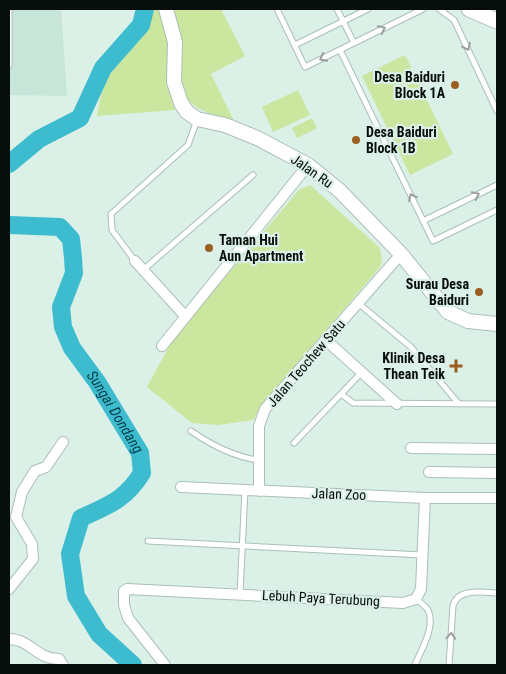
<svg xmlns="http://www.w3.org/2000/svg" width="506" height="674" viewBox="0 0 506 674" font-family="'Roboto Condensed',sans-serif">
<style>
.built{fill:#c7e5d8}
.grass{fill:#cae69f}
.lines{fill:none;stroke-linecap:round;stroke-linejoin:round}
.river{stroke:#3dbcd0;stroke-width:18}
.lane-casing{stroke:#abbfb6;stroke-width:7}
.street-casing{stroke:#abbfb6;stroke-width:12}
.secondary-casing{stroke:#abbfb6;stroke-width:16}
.primary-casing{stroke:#abbfb6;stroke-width:17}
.lane{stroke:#fff;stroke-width:5}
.street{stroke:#fff;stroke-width:10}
.secondary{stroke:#fff;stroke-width:14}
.primary{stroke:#fff;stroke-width:15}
.oneway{stroke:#9c9f9d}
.poi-dot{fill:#9b5f21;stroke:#dbf0e7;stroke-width:2}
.labels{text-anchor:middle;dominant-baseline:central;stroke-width:4.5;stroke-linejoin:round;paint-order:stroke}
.poi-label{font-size:14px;font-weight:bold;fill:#070e0b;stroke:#dbf0e7;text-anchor:end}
.street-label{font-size:14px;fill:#070e0b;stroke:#dbf0e7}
.water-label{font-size:15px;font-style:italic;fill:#033e47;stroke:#dbf0e7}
</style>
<rect width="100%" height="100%" fill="#dbf0e7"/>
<path class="built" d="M9 9H61L67 96 9 95Z"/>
<path class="grass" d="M151 9H159C163 20 167 31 168 44 170 67 166 88 175 110L97 116C99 105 101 92 106 81 115 63 155 29 151 9Z
M171 9H221L245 56 211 74 234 121C212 115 181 107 179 80 179 67 183 54 182 42 182 31 175 19 171 9Z
M405 55 453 154 410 175 362 76Z
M298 90 310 115 273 132 262 107Z
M312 118 317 128 297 138 292 128Z
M310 185 380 248 382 262 380 267 263 404 253 420 218 425 192 423 147 387 173 339 299 190Z"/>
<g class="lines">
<g class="river">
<path d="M9 164 39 139 80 118 103 68 141 25 145 9"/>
<path id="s1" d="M9 225 60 227 71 239 73 258 74 273 61 307 63 327 72 348 97 382 140 453 142 473C125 500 109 505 81 518L70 554 76 596 99 634 133 665"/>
</g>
<defs>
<path id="lane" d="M277 9 305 67 423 9
M337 9 354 43
M439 9 454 20 497 111
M295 45 368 9
M340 50 433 241 497 210
M9 65V9
M423 221 497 185
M135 261 112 230 111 214 188 145 197 120
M143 270 253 175
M358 303 411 347 459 404
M341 394 353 403 497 404
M191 431C210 444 235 457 258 460
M294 443 362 372
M148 541 422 555
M240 594 245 490
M415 665C421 650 436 627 428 610 426 606 419 602 416 599
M449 665 453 606C457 588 483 592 497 593"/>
<path id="street" d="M135 261 185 316
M327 341 397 404
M162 346 308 165
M411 448 497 449
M429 472 497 473
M181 487 425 498H497
M259 491V426L265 409 401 254
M9 589 33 559 32 544 16 517 22 492 35 471 46 467 63 442
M9 639C30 639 36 659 59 659L63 665
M165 665 128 618 124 605V591L127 589 403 603 416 599 421 589 425 498"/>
<path id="secondary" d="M166 9 175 42 174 82 181 103 187 112 197 119 225 125 257 138 308 165 340 191 401 254 448 312 468 321 497 324"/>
<path id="primary" d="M469 9 497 21"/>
</defs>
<use href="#lane" class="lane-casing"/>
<use href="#street" class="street-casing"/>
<use href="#secondary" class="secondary-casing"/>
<use href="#primary" class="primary-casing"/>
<use href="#lane" class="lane"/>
<use href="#street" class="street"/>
<use href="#secondary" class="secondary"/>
<use href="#primary" class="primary"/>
</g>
<defs><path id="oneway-chevron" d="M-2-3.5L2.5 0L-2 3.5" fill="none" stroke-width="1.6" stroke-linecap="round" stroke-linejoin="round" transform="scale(1.25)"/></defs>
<g class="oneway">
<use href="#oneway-chevron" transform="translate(382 29) rotate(-26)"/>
<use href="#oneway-chevron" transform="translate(467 47) rotate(64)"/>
<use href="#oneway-chevron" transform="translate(323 58) rotate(153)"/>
<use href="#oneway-chevron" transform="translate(476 195) rotate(-26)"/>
<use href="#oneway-chevron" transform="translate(412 197) rotate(-116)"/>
<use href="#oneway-chevron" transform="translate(451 636) rotate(-86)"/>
</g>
<g class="poi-dot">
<circle cx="455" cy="85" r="5"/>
<circle cx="356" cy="140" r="5"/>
<circle cx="209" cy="248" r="5"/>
<circle cx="479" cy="292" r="5"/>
<path d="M453.5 358.5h5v5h5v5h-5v5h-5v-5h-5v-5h5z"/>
</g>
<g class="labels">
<g class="poi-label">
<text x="445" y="77">Desa Baiduri<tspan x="445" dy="16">Block 1A</tspan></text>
<text x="366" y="132" text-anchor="start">Desa Baiduri<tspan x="366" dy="16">Block 1B</tspan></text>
<text x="219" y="240" text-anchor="start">Taman Hui<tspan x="219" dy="16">Aun Apartment</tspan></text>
<text x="469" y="284">Surau Desa<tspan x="469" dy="16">Baiduri</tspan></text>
<text x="445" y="358">Klinik Desa<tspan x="445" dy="16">Thean Teik</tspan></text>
</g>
<g class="street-label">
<text transform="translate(312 171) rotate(35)">Jalan Ru</text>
<text transform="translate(306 363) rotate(-49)">Jalan Teochew Satu</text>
<text transform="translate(339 494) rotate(2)">Jalan Zoo</text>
<text transform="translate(321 598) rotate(3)">Lebuh Paya Terubung</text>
</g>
<g class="water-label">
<text stroke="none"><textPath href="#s1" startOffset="258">Sungai Dondang</textPath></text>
</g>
</g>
<rect width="506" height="674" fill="none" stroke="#070e0b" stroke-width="20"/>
</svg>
